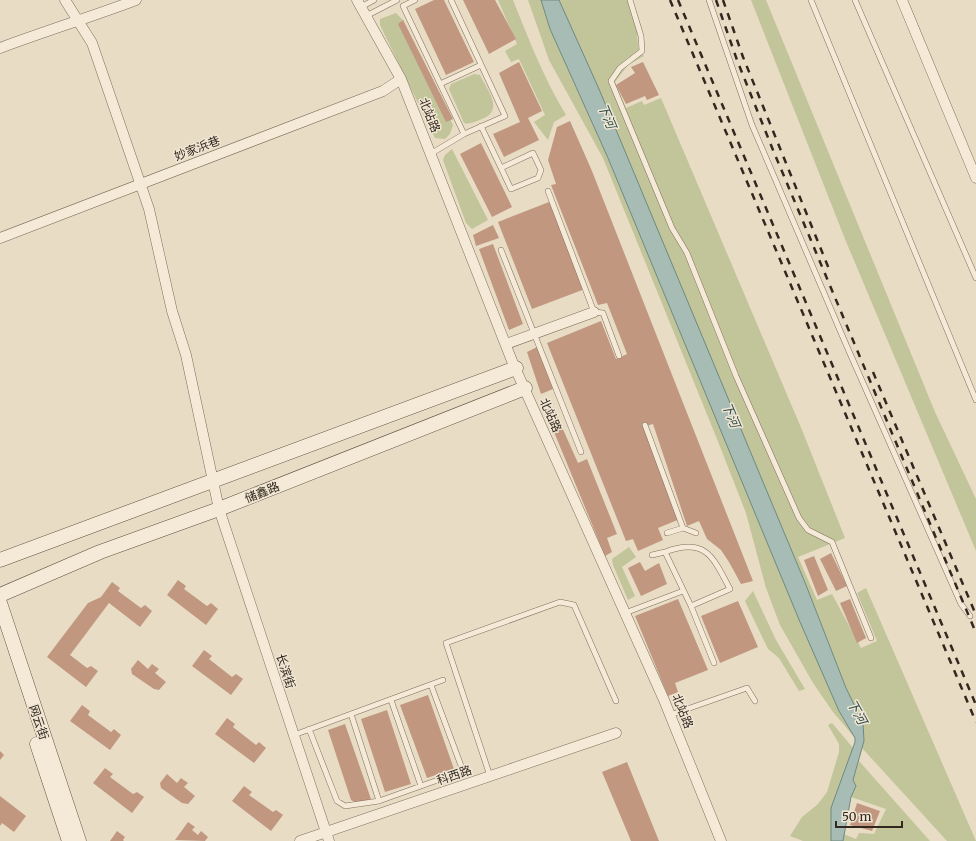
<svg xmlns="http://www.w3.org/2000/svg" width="976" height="841" viewBox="0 0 976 841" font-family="Merriweather,'Noto Sans SC',serif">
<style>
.green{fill:#c2c49a}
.water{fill:#a6bcb4;stroke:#6e8981}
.building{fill:#c19780}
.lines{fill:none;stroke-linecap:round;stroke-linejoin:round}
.lane-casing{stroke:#806e5d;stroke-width:6}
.street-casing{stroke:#806e5d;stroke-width:11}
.secondary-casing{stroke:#625040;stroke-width:15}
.lane{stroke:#f4ead7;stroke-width:5}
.street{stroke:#f4ead7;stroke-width:10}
.secondary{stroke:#f4ead7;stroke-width:14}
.rail{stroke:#32281f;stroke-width:2.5;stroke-dasharray:7 7;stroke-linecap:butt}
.labels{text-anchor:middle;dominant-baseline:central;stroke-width:3;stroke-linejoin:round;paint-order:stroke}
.street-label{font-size:12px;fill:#32281f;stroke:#f0e6d3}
.water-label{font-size:13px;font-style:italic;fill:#30504d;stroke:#f0e6d3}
</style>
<rect width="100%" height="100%" fill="#e8dcc5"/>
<path class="green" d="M498 0H513C529 40 544 79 566 115L554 122 548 140 534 122 545 115 519 59 511 62 505 51 517 44Z
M528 0H541L550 29 608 158 839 711 855 738 833 712 813 683 780 625 766 588 746 513 717 439 603 158 549 60Z
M559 0H627L637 32 638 47 644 56 628 65 615 82 626 108 642 101 644 105 661 98 802 430 845 538 798 557 817 600 832 594 861 648 877 641 857 593 866 588 976 841H947L862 748 864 741 863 723 846 688 806 585Z
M751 0H766L935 412 976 499V551L845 239Z
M396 13 403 20 453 125 450 134 445 139 435 138 380 25V19Z
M474 74 480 75C487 90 505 110 482 119 476 121 470 125 464 123L449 89 451 84Z
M452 149 488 220 472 229 466 223 443 160 445 155Z
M629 547 636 557 622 567 635 596 628 600 613 565 612 559Z
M753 591 776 640 805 689 799 691 779 658 768 649 745 601Z
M832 723 853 748 831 808V841H803L790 836 802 817 818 804 827 792 839 752V744L828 725Z
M859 761 930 841H843V834L856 839 859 833 874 834 886 809 851 797 856 786 853 780Z"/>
<path class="water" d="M541 0H559L599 89 806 585 846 688 863 723 864 741 853 780 856 786 851 797 843 841H831V808L855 742V738L839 711 800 622 608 158 550 29Z"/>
<path class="building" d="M434 0H444L474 62 446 75 415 9Z
M463 0H495L516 39 489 54Z
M403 20 453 119 446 122 398 24Z
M519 62 542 111 528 118 539 140 504 157 493 134 520 122 499 73Z
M643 62 659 95 647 100 645 96 626 104 616 85 635 73 631 67Z
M570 121 592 171 753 581 741 584 729 562 721 550 707 539 699 521 687 526 653 424 643 427 680 519 658 528 663 540 638 551 633 539 626 541 547 343 601 321 616 359 627 354 607 303 598 305 551 185 556 184 548 160 557 127Z
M481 143 512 207 492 217 460 154Z
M549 202 585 289 532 309 498 222Z
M493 225 499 238 476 246 473 235Z
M493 244 523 324 509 330 479 249Z
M537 347 553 389 541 394 527 352Z
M553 407 578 463 587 459 617 534 607 538 612 552 605 556 545 410Z
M831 553 847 586 836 591 820 559Z
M814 556 828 590 818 596 804 560Z
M640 562 645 571 659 563 667 584 641 596 628 568Z
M178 580 186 586 184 589 207 606 211 603 218 609 206 625 167 595Z
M112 582 120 588 118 591 141 608 145 605 152 611 140 627 109 603 70 655 87 668 91 666 98 671 86 687 47 657 88 603 101 597Z
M678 599 708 670 675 683 678 692 668 696 635 616Z
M850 599 866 638 857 643 840 603Z
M738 601 758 647 720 663 701 616Z
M204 650 212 656 209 659 232 677 236 674 243 679 231 695 192 666Z
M138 660 148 669 152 664 159 669 155 673 166 682 159 690 154 689 132 674 131 669Z
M428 695 454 769 427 778 400 705Z
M82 705 90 711 88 715 111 732 114 729 121 735 110 750 70 721Z
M387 710 411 784 385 792 361 719Z
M227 718 235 724 233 727 256 745 259 742 266 748 254 763 215 734Z
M345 724 371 799 357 803 351 800 328 730Z
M0 751 4 755 0 760Z
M627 762 659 841H631L602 772Z
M105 768 113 774 110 777 133 794 137 792 144 797 132 813 93 783Z
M167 774 177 783 181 778 188 783 184 787 195 796 188 804 182 803 161 788 160 783Z
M244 786 252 792 249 795 273 812 276 810 283 815 271 831 232 801Z
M0 796 26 816 14 832 2 823 0 826Z
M857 803 880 811 872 831 850 825Z
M188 822 195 827 192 830 198 835 201 831 208 837 205 841 175 840Z
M117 831 125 837 123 840 124 841H110Z"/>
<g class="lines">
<defs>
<path id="lane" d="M415 0 403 6 464 134
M630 0 641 36 642 51 620 68 611 81 672 228 687 253 736 376 799 518 808 530 832 542 871 638
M709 0 752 125 848 349 961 604 970 616
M811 0 976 400
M855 0 976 278
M361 7 374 0
M366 16 397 0
M440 84 481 65
M481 126 511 189 538 178 541 170 533 153 501 168
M432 153 464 134 505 116 451 0
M548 191 594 312 603 313 619 356
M501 250 581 452
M645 425 683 528 696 533
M667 533 683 528
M652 555 665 552
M691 606 730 589C713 557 706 537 665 552L691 606 714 663
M625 613 683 591
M391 700 421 786
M351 714 379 801
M670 715 747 688 755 701
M309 729 337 801 345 806 379 801 463 771 431 685
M294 735 443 680
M490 776 446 643 560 602 574 605 616 701"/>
<path id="street" d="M65 0 92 43 149 209 172 311 186 355 219 509 329 841
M357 0 401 79 512 361 664 700 721 841
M902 0 976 178
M0 48C45 31 91 17 136 0
M0 238 383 91 401 79
M506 344 594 312
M300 841 616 733"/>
<path id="secondary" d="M0 560 516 368
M0 595 100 552 219 509 525 388
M0 603 79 841
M37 744 69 841"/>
</defs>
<use href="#lane" class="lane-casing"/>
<use href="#street" class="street-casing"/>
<use href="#secondary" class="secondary-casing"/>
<use href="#lane" class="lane"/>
<use href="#street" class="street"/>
<use href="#secondary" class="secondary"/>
<path class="rail" d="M670 0 976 722
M678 0 976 705
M716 0 737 60 773 150 976 633
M723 0 743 57 829 269
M873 372 976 615"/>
</g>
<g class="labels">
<g class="street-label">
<text transform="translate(430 115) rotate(68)">北站路</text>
<text transform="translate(197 148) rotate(-21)">妙家浜巷</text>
<text transform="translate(551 415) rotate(66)">北站路</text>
<text transform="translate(262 492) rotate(-22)">储鑫路</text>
<text transform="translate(286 671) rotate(72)">长滨街</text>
<text transform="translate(683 711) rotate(68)">北站路</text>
<text transform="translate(39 722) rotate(71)">网云街</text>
<text transform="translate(454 775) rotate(-19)">科西路</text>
</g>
<g class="water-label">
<text transform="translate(607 116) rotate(67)">下河</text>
<text transform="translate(731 415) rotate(67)">下河</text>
<text transform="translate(857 712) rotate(61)">下河</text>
</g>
</g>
<path d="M836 821v6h66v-6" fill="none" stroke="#32281f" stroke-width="2"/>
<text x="842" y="821" font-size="12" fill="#32281f" stroke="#f0e6d3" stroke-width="3" paint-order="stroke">50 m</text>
</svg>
